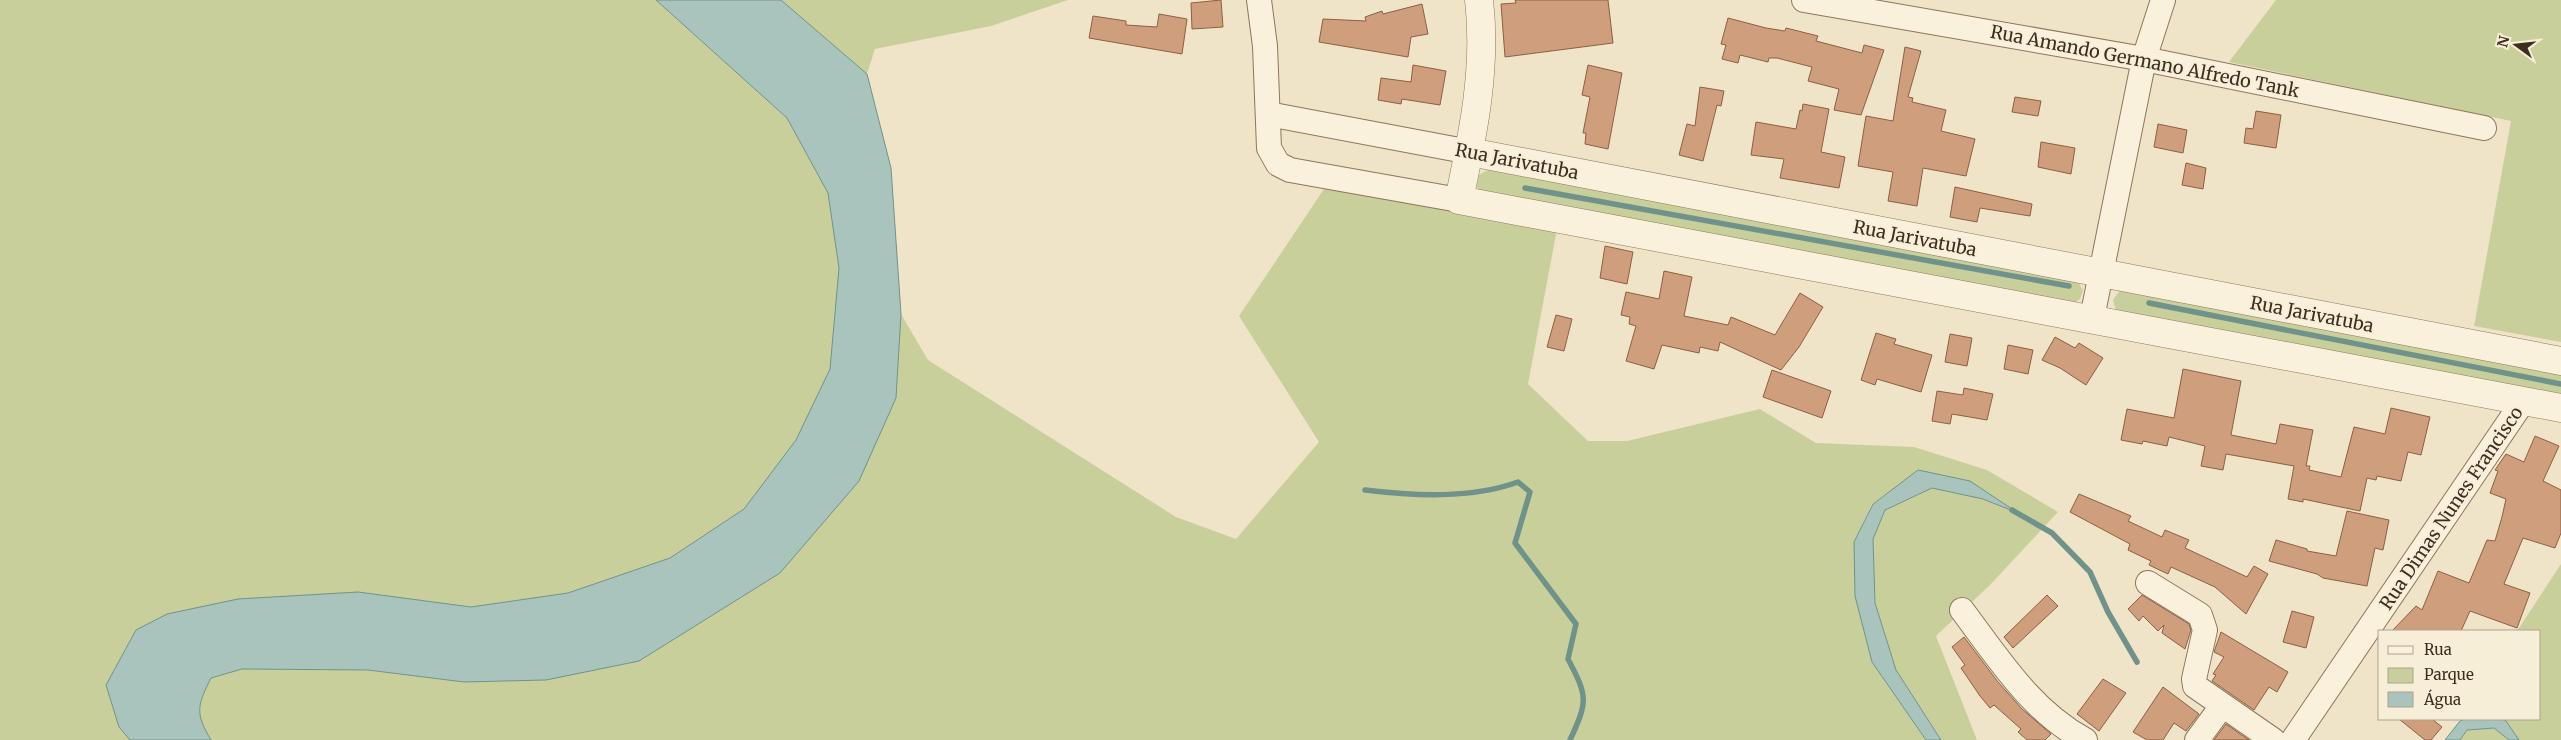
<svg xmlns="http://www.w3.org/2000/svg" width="2561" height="740" viewBox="0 0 2561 740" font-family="Merriweather,serif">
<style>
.green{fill:#c9cf9b}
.water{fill:#a9c4bc;stroke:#6f938a}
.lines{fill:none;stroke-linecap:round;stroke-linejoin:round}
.stream{stroke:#6f938a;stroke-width:5.5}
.building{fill:#cf9f7d;stroke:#8d5f41}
.minor-casing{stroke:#8d765c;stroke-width:26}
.tertiary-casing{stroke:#8d765c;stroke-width:29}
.minor{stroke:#faf1dc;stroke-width:24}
.tertiary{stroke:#faf1dc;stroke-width:28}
.labels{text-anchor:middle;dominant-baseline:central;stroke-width:4;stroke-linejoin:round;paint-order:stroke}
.street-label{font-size:18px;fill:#3d2e20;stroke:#f7eed8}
</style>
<rect width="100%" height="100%" fill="#f0e4c8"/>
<path class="green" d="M0 0H656L787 118 828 192 839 268 830 369 796 440 744 509 670 558 568 593 471 607 358 592 119 727 130 740H0Z
M781 0H1068L991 26 875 49 867 74Z
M2276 0H2561V342L2474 326 2511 121 2229 62Z
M1489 169 2075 277 2083 290 2080 299 2073 304 1479 191 1477 186 1479 175Z
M1326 186 1557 229 1528 384 1588 441H1627L1760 409 1816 443 1914 447 1987 470 2058 512 1990 585 1936 636 1977 740H1941L1896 670 1875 603 1873 539 1885 510 1932 488 1983 499 2015 512 1918 470 1872 504 1854 542 1872 662 1926 740H211C194 713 197 706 211 678L242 669 368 670 464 682 546 680 639 661 780 573 896 398 901 314 928 360 1176 517 1236 539 1319 442 1239 316Z
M2120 290 2561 372V398L2116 311 2113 300Z
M2561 564V740H2519L2506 721 2501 719H2540V631H2517Z
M2494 728 2509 740H2460L2467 730Z"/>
<path class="water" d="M656 0H781L867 74 891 168 901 314 896 398 859 481 780 573 639 661 546 680 464 682 368 670 242 669 211 678C197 706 195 713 211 740H130L119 727 106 685 136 630 167 614 238 599 358 592 471 607 568 593 670 558 744 509 796 440 830 369 839 268 828 193 787 118Z
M1918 470 1970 481 2018 513 1983 499 1932 488 1885 510 1873 539 1875 603 1896 670 1941 740H1926L1872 662 1855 596 1854 542 1873 504Z
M2465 719H2501L2506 721 2519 740H2509L2494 728 2467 730 2460 740H2445L2460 721Z"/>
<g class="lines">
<path class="stream" d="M1525 188 2069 286
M2149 303 2561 384
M1365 490C1415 496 1471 499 1518 482L1530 492 1515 543 1576 624 1568 659C1588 697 1588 701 1570 740
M2012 510 2052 533 2090 572 2108 612 2137 662"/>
</g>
<path class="building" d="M1221 0 1223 27 1192 29 1191 3Z
M1515 0H1608L1613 43 1505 57 1501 4 1516 3Z
M1422 4 1428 34 1411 37 1408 57 1319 42 1323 19 1366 21 1365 17 1382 11 1383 14Z
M1159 14 1187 19 1182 54 1089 38 1093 16 1126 21V25L1157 27Z
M1728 18 1766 28 1785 31 1786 28 1818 36 1816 41 1862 53 1864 45 1884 50 1861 115 1834 110 1839 89 1808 81 1812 67 1777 58H1769L1768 62 1740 55 1738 63 1722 59 1726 45 1721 44Z
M1905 47 1921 51 1908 97 1913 98 1912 102 1946 110 1941 131 1975 139 1966 176 1923 168 1917 206 1888 201 1893 172 1858 166 1866 116 1893 121Z
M1413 65 1446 71 1440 105 1402 99 1401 104 1378 100 1381 78 1411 82Z
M1588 65 1622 73 1608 149 1585 144 1586 133H1583L1590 97 1582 95Z
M1700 87 1724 91 1721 106 1717 105 1703 161 1679 155 1687 124 1695 126Z
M2015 97 2041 101 2038 116 2012 112Z
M1803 104 1829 109 1821 152 1845 157 1839 188 1780 178 1784 159 1751 155 1756 122 1796 129 1800 110 1802 111Z
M2256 111 2281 115 2276 148 2244 143 2246 128 2253 129Z
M2158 124 2187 130 2183 153 2154 147Z
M2041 142 2075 148 2071 174 2038 167Z
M2186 163 2206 168 2203 189 2182 185Z
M1955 187 2032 204 2030 216 1980 208 1977 222 1950 217Z
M1605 246 1633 252 1627 284 1600 278Z
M1664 271 1692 277 1684 316 1728 325 1731 317 1775 335 1800 293 1823 307 1799 347 1781 370 1720 342 1718 351 1700 347 1699 353 1662 345 1654 369 1626 361 1636 326 1629 324 1630 317 1621 315 1626 292 1659 299Z
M1556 315 1572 319 1564 351 1547 347Z
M1876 333 1896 339 1894 344 1932 355 1921 392 1877 379 1875 385 1861 380Z
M1950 334 1972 338 1967 366 1945 362Z
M2055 337 2075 348 2079 343 2103 358 2086 385 2060 368 2042 360Z
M2008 345 2033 350 2028 374 2004 369Z
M2183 369 2241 381 2231 435 2276 444 2280 424 2313 430 2306 466H2310L2309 470 2341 477 2354 427 2385 434 2391 408 2430 417 2421 455 2408 452 2401 481 2377 476 2376 480 2367 478 2360 511 2303 499V502L2288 499 2294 466 2226 454 2223 470 2201 466 2205 446 2169 437 2167 446 2143 441 2142 444 2121 440 2127 409 2174 418Z
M1772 370 1831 391 1822 418 1763 397Z
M1964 388 1993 394 1987 420 1952 414 1950 424 1932 421 1937 391 1963 395Z
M2535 436 2559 446 2543 481 2561 490V533L2555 548 2523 538 2504 584 2530 593 2517 628 2470 611 2461 631H2392L2416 606 2422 610 2438 571 2469 583 2487 540 2495 541 2502 517 2506 499 2490 493 2498 471 2495 470 2506 454 2524 462Z
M2079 494 2131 516 2128 521 2162 537 2165 530 2189 540 2185 548 2247 577 2254 566 2268 574 2246 614 2215 587 2171 567 2168 574 2149 565 2151 561 2128 550 2130 544 2070 512Z
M2347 511 2389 520 2383 550 2375 548 2367 586 2323 578 2317 574 2269 561 2276 540 2307 549V551L2336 556Z
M2047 595 2058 606 2013 648 2004 637Z
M2142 595 2189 624 2191 630 2185 649 2162 633 2164 625 2158 631 2143 616 2139 621 2128 609Z
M2292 611 2314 617 2306 648 2283 642Z
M2221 632 2288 672 2277 692 2269 687 2254 710 2212 681 2216 675 2213 674 2224 657 2214 652Z
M1964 637 1998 682 2022 709 2051 734 2045 740H2027L2018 732 2021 729 1994 705 1990 708 1980 696 1961 668 1965 665 1952 647Z
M2103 679 2126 693 2099 731 2077 714Z
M2163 687 2199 714 2186 731 2174 723 2163 740H2147L2133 732Z
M2399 719H2432L2442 727 2431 740H2425Z
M2226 724 2249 740H2214Z"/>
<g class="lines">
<defs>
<path id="minor" d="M1259 0 1265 46 1269 148 1278 164 1290 170 1459 200
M1804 0 2144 59 2484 128
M1268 114 1470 152
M2092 318 2144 59 2163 0
M2148 583 2200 615 2205 630 2194 679 2195 686 2273 740
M1962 610C1998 658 2031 711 2085 740
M2197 740 2222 706
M2293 740 2524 400"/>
<path id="tertiary" d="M1479 0C1487 68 1473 134 1459 200L2561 408
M1470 152 2561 361"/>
</defs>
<use href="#minor" class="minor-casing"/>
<use href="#tertiary" class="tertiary-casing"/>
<use href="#minor" class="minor"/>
<use href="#tertiary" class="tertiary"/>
</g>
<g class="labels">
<g class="street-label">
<text transform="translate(2145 61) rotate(11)">Rua Amando Germano Alfredo Tank</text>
<text transform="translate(1517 161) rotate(11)">Rua Jarivatuba</text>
<text transform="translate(1915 238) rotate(11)">Rua Jarivatuba</text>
<text transform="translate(2312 314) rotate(11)">Rua Jarivatuba</text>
<text transform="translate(2451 508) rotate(-56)">Rua Dimas Nunes Francisco</text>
</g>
</g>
<rect x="2378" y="630" width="162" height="90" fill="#f7eed8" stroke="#ada18e"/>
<rect x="2388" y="646" width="25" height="8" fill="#faf1dc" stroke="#ada18e"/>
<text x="2424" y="655" font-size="15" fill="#3d2e20">Rua</text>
<rect x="2388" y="668" width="25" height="15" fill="#c9cf9b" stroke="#ada18e"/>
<text x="2424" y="680" font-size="15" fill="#3d2e20">Parque</text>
<rect x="2388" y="692" width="25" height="15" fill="#a9c4bc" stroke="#ada18e"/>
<text x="2424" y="705" font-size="15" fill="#3d2e20">Água</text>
<g transform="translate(2516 45) rotate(285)" stroke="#f7eed8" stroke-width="4" paint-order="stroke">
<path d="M0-4L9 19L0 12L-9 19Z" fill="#3d2e20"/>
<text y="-8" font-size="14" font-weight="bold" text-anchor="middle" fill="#3d2e20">N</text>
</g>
</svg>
